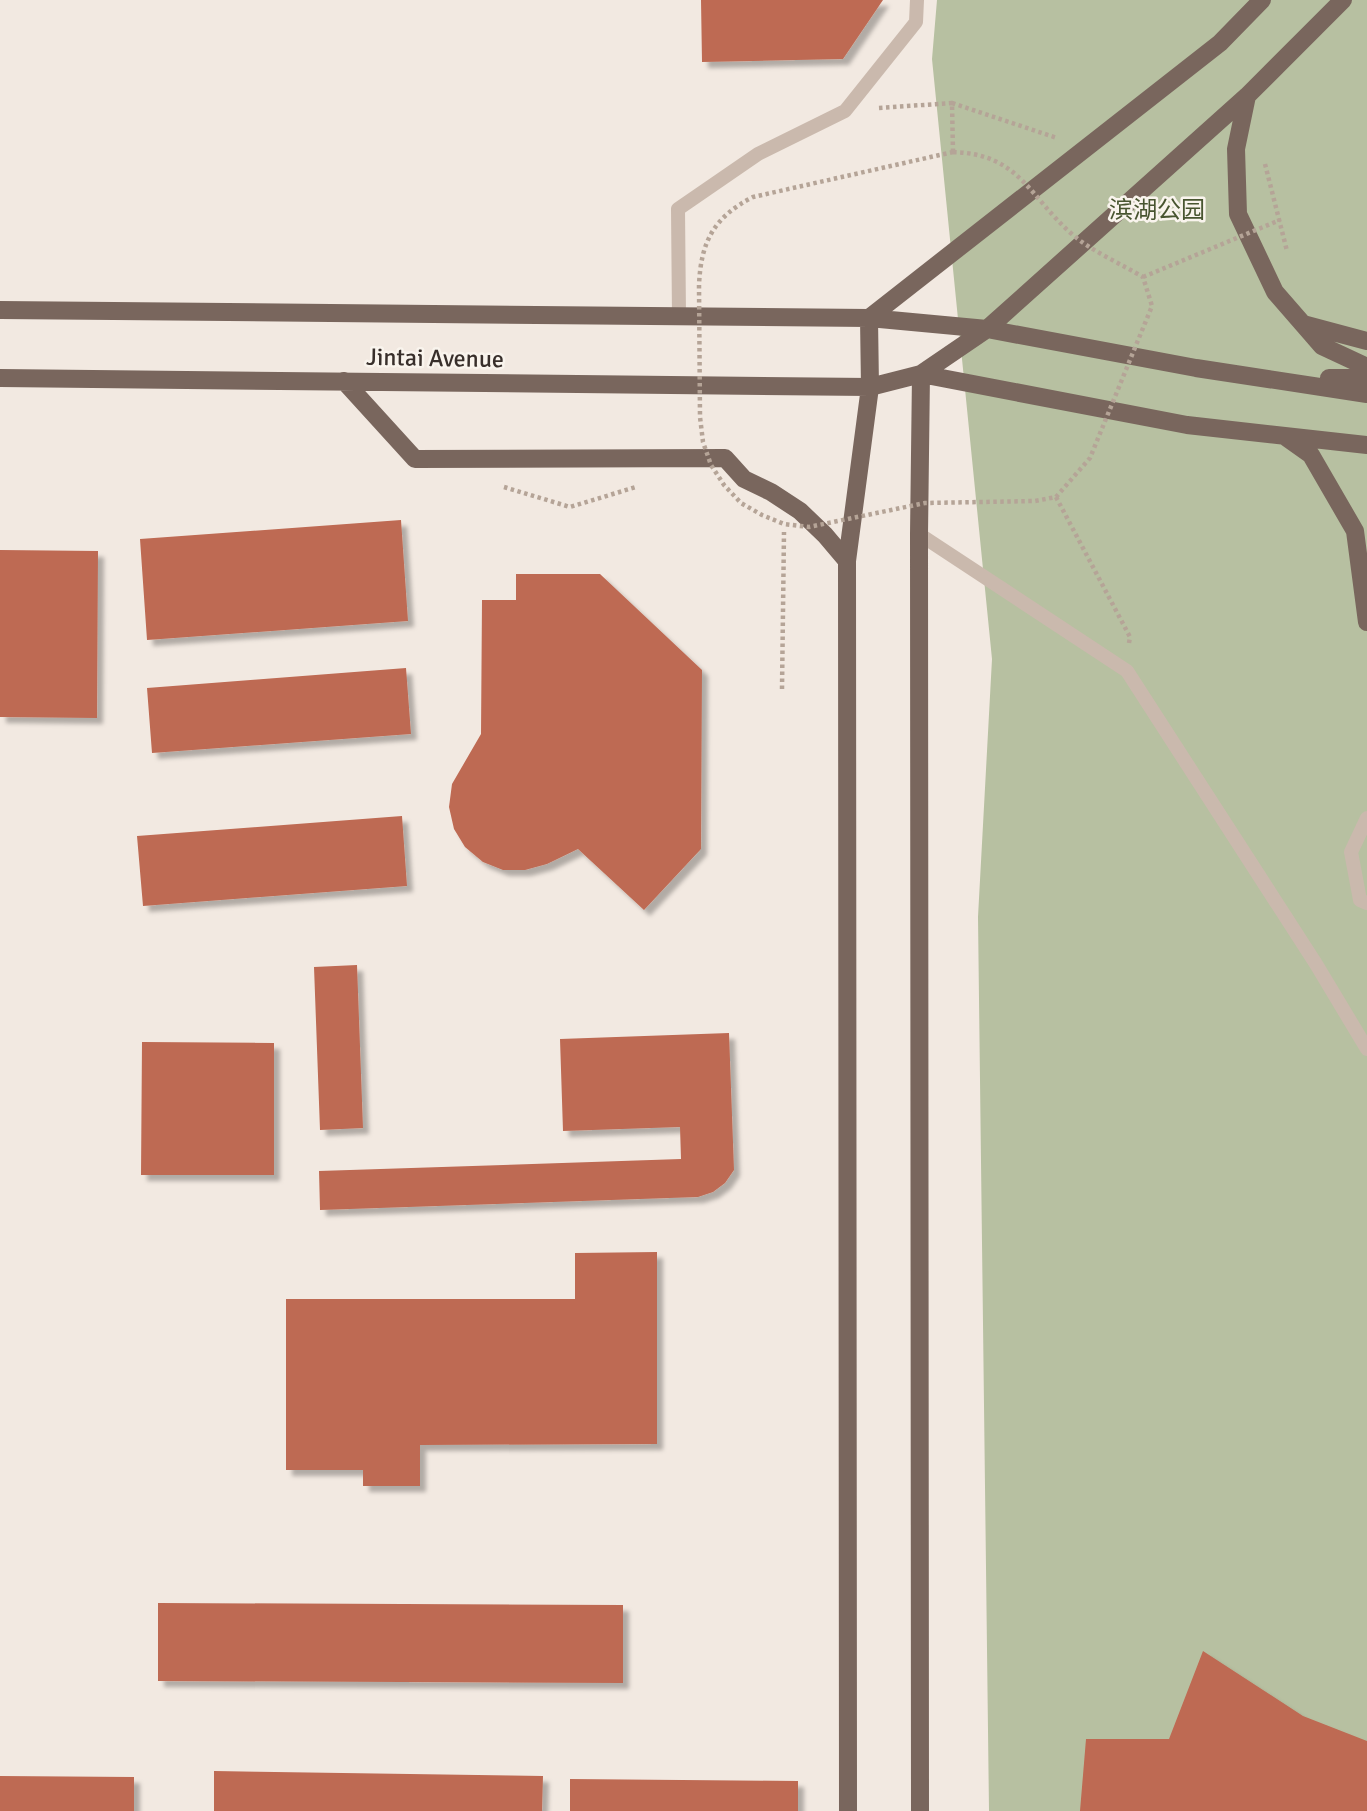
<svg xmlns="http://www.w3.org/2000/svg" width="1367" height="1811" viewBox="0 0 1367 1811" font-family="Signika,'Noto Sans SC',sans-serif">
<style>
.green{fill:#b7c0a1}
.building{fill:#be6a53;filter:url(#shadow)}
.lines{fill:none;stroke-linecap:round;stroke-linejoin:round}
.path{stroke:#b5a497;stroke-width:4.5;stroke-dasharray:3.5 3.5;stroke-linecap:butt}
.lane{stroke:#cab9ad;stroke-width:14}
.primary{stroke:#79665d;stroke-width:18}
.path-bridge{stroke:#b5a497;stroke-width:4.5;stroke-dasharray:3.5 3.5;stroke-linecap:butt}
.labels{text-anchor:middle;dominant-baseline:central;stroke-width:5;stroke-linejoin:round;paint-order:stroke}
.park-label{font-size:24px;fill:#485530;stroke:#f9f4ed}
.street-label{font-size:24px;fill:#382f2b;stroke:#f9f4ed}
</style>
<defs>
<filter id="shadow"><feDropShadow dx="6" dy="6" stdDeviation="2" flood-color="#0004"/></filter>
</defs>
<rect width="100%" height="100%" fill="#f2e9e1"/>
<path class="green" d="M937 0H1367V1811H989L978 917 992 659 932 59Z"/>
<path class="building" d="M701 0H883L843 59 702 62Z
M401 520 408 621 147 640 140 539Z
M0 550 98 551 97 718 0 717Z
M516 574H600L702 670 701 849 644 910 578 849 547 864 525 870H503L483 862 465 847 454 829 449 807 452 784 481 734 482 600H516Z
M406 668 411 734 152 753 147 688Z
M402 816 407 886 143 906 137 836Z
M357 965 363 1128 320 1130 314 967Z
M729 1033 734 1170 725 1183 713 1192 698 1197 320 1210 319 1171 681 1159 680 1127 563 1131 560 1039Z
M142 1042 274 1043V1175H141Z
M657 1252V1444L420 1445V1486H363V1470H286V1299H575V1253Z
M158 1603 623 1605V1683L158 1681Z
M1203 1651 1303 1716 1367 1741V1811H1080L1086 1739H1169Z
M214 1771 543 1776 542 1811H214Z
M0 1776 134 1777V1811H0Z
M570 1779 798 1781V1811H570Z"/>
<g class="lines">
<path class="path" d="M879 108 952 103
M953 152 952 103 1057 138
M1265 164 1287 251
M504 487 570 507 636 487
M1056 497 1130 637 1129 643
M782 689 784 532"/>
<path class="lane" d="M679 316 678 209 758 154 845 111 916 22 917 0
M919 534 1127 671 1316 964 1367 1049
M1367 818 1351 852 1360 900 1367 903"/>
<path class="primary" d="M1247 96 1236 149 1238 214 1275 292 1322 346 1367 367
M0 310 869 318 987 329 1196 368 1367 394
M869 318 1220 43 1262 0
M1303 324 1367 341
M921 374 1187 425 1367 445
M0 378 870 387 921 374 987 329 1247 96 1343 0
M1329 378H1367
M344 381 415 459 725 458 744 479 771 492 800 511 825 535 847 561
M1287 438 1311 455 1355 531 1367 622
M848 1811 847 561 870 387 869 318
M920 1811 919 534 921 374"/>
<path class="path-bridge" d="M953 152C1020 154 1029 197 1073 235 1090 250 1123 265 1143 277L1152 306 1090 458 1056 497 1035 501 925 503 809 527 784 524 762 515 741 503 724 485 711 465 703 442 700 417 699 285C701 241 714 217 753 197Z
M1143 277 1280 220"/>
</g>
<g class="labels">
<g class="park-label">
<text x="1157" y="210">滨湖公园</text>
</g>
<g class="street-label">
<text transform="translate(435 358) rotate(1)">Jintai Avenue</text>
</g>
</g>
</svg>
